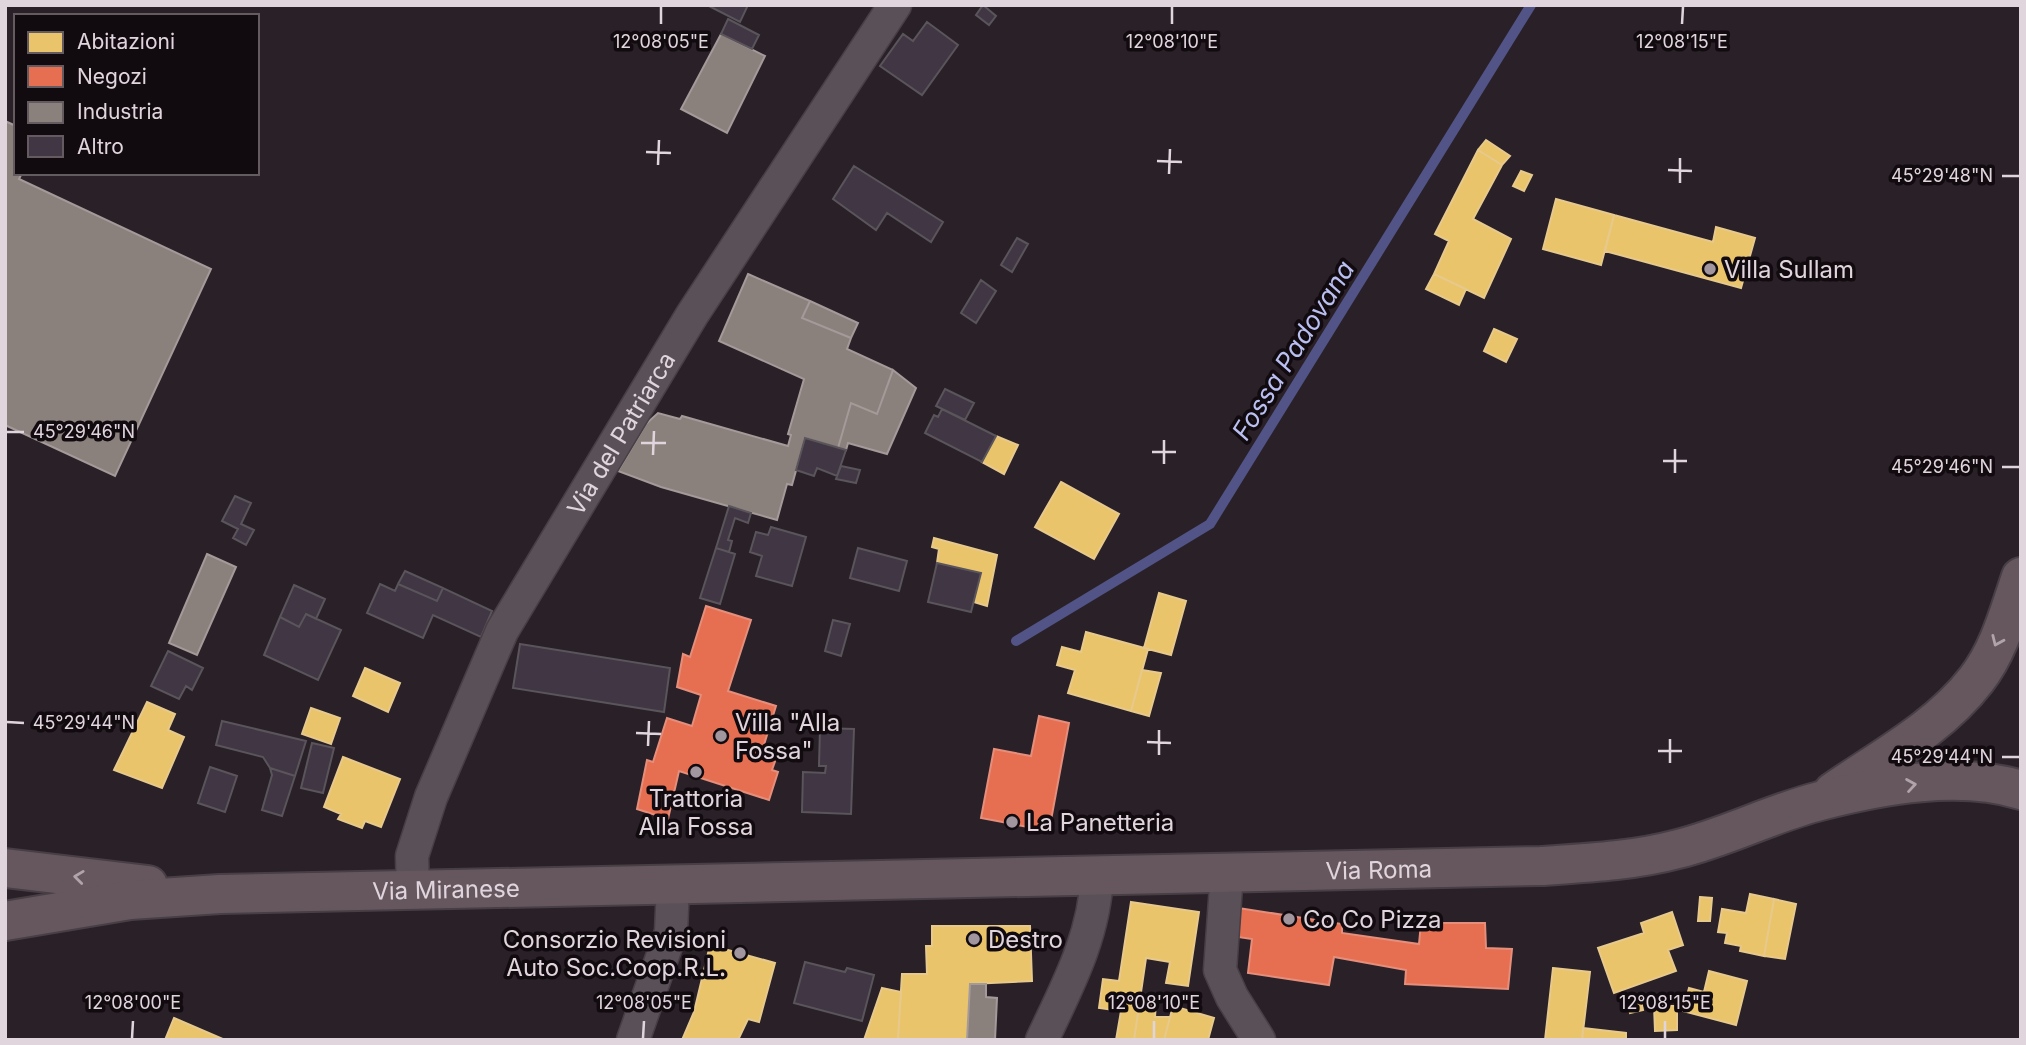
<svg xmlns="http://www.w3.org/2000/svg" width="2026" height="1045" viewBox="0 0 2026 1045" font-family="Inter,sans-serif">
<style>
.homes{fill:#e9c46a;stroke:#e7c98c;stroke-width:2}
.shops{fill:#e76f51;stroke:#e58e7b;stroke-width:2}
.industry{fill:#8a817c;stroke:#a49a99;stroke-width:2}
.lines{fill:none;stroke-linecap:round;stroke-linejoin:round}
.stream{stroke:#525487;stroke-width:10}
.building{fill:#403644;stroke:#5a545b;stroke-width:2}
.minor-casing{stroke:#473f45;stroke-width:35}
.major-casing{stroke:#473f45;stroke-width:42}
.minor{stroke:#595157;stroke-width:32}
.major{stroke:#66575e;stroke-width:38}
.oneway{stroke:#b0a3aa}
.ticks{fill:none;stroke:#e1d5dd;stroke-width:2.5}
.poi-dot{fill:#a1969e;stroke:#110a0f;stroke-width:2.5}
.labels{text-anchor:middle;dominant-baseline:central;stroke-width:7;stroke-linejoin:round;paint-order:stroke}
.poi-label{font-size:24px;fill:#e1d5dd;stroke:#110a0f;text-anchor:start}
.street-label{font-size:24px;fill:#e1d5dd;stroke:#110a0f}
.water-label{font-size:26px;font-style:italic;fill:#babff1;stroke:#110a0f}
.ticks-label{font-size:18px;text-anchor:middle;fill:#e1d5dd;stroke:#110a0f;stroke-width:7;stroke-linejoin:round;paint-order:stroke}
</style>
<rect width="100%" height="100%" fill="#2a2128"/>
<path class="homes" d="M1486 140 1510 156 1502 165 1478 150Z
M1478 150 1502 165 1473 219 1511 239 1484 298 1434 274 1449 241 1435 234Z
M1521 171 1532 175 1524 191 1513 186Z
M1556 199 1614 215 1601 265 1543 249Z
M1614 215 1713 242 1716 227 1755 238 1741 288 1605 251Z
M1434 274 1466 289 1459 305 1426 289Z
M1494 329 1517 339 1506 362 1484 351Z
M996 436 1018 445 1004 474 982 462Z
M1061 482 1119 514 1094 559 1035 527Z
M934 538 997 555 987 606 974 602 981 573 937 563 939 549 932 547Z
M1159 593 1186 601 1171 655 1144 648Z
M1086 632 1148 649 1131 711 1068 693 1075 670 1057 665 1062 647 1081 652Z
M365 668 400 683 388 712 353 696Z
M1142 670 1161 673 1149 716 1131 711Z
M147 702 175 714 168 730 184 737 162 788 114 770Z
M311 708 340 718 331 744 302 734Z
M343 757 400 779 381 827 365 821 362 828 338 819 341 814 324 807Z
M1750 894 1774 899 1764 956 1740 951 1741 946 1725 943 1727 933 1718 932 1722 909 1746 913Z
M1700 897 1712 898 1710 921H1698Z
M1774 899 1796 904 1785 959 1764 956Z
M1131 902 1199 912 1188 986 1166 983 1170 962 1146 958 1134 1040H1116L1121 1011 1099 1008 1103 979 1119 981Z
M1672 912 1683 945 1668 950 1676 971 1614 993 1598 948 1644 933 1641 923Z
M932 926H1030L1032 981 970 984 967 1040H898L902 974H927L926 946H932Z
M710 945 775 963 759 1022 748 1019 738 1040H682L694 1012Z
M1553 968 1590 972 1582 1040H1545Z
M1709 971 1747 981 1736 1025 1683 1011 1689 988 1704 992Z
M882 988 901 992 898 1040H864Z
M1640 995 1643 1010 1630 1013 1626 999Z
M1140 1000 1156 1002 1155 1017H1170L1164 1040H1134Z
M1173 1006 1214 1018 1208 1040H1164Z
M1654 1006H1677V1030L1655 1031Z
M174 1018 225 1040H165Z
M1583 1028 1626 1033V1040H1582Z"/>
<path class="shops" d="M706 606 751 620 728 691 776 706 763 748 778 753 772 770 778 772 769 800 679 771 668 819 637 809 647 760 653 762 667 718 692 726 701 695 677 687 683 654 690 657Z
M1039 716 1069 723 1049 831 981 818 994 749 1031 756Z
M1232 907 1342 924V933L1419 944 1421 923H1485L1486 948 1512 949 1508 989 1405 984 1406 970 1334 957 1329 985 1248 973 1252 939 1231 936Z"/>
<path class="industry" d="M721 34 765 56 727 133 681 109Z
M5 121 16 126V173H22L19 179 211 269 115 476 5 425Z
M748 274 810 301 802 318 851 338 847 349 893 370 877 414 851 403 838 448 805 438 792 485 787 484 777 520 661 487 618 471 646 424 658 413 680 419 682 416 788 446 791 435 788 434 804 379 719 341Z
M810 301 858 323 851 338 802 318Z
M893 370 916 388 887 454 848 443 846 450 838 448 851 403 877 414Z
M207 554 236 567 197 655 169 643Z
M970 984H986V997L997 998 995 1040H967Z"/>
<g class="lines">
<path class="stream" d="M1016 641 1210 524 1531 5"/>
</g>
<path class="building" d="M707 5H748L740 22Z
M983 5 996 16 989 25 976 15Z
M728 19 759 35 752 49 721 34Z
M927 22 958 45 922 95 880 66 903 34 913 41Z
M854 166 943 222 931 242 887 213 876 230 833 199Z
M1017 238 1028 244 1012 272 1001 265Z
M981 280 996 291 976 323 961 313Z
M945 389 974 403 965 420 936 406Z
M942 409 996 436 982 462 925 433 934 415 938 417Z
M805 438 846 450 837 476 817 468 814 476 796 470Z
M841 466 860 470 856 483 836 479Z
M235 496 251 503 241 524 254 530 246 545 233 538 238 529 222 521Z
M729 506 751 513 748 523 735 518 728 540 732 541 729 552 716 548Z
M771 527 806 537 792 586 756 576 762 556 750 552 756 532 768 535Z
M716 548 735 554 720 604 700 598Z
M858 548 907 561 899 591 850 578Z
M937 563 981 573 971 612 928 602Z
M405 571 443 588 437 601 398 584Z
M380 584 395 591 398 584 437 601 443 588 492 611 481 637 433 615 423 638 367 613Z
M294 585 325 599 316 619 306 614 299 627 280 617Z
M306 614 341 630 318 680 264 655 280 617 299 627Z
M833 620 850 624 841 656 825 651Z
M520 644 670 668 664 712 513 688Z
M168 651 203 668 192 690 186 686 179 699 151 686Z
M222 721 306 741 295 776 270 768 263 757 216 745Z
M820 728 854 729 851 814 802 812 803 772 825 773 826 766H819Z
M312 743 334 748 323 793 301 788Z
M210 767 237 776 225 812 198 803Z
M270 768 295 776 282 816 262 810 272 775Z
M805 962 845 972 847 968 874 975 862 1021 794 1003Z"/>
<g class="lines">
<defs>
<g id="minor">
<path d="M1227 872 1220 970 1232 997 1259 1040"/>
<path id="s1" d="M413 892 412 856 431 797 502 631 692 315 895 5"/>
<path d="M633 1040 671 932 673 886"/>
<path d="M1042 1040C1067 987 1095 935 1097 875"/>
</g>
<g id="major">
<path d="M1833 792C1882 758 1939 728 1976 680 1999 651 2009 612 2021 577"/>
<path d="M5 868 148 885"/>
<path id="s2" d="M5 921 130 900 220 894 1541 866C1587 863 1633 861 1678 849 1727 837 1772 813 1820 801 1882 785 1959 771 2021 790"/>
</g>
</defs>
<use href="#minor" class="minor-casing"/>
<use href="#major" class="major-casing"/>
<use href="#minor" class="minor"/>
<use href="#major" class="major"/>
</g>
<defs><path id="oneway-chevron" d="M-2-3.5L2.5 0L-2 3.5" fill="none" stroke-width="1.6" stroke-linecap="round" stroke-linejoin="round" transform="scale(1.75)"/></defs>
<g class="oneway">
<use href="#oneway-chevron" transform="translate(1997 641) rotate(114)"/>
<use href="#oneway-chevron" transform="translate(1911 785) rotate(-9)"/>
<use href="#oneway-chevron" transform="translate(79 877) rotate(-173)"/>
</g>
<path class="ticks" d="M661 24V7M1172 24V7M1682 24 1683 7M646 152 671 153M1157 161 1182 162M658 165 659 140M1668 170 1692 171M1169 174 1170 149M2002 176H2019M1680 183V158M7 432H24M641 443H666M1152 452H1176M653 455 654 431M1663 461H1687M1164 464V440M2002 467H2019M1675 473V449M7 722 24 723M636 733 661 734M1147 742 1171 743M648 746 649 721M1658 751H1682M1159 755V730M2002 757H2019M1670 763V739M132 1038 133 1021M643 1038 644 1021M1154 1038V1021M1665 1038V1021"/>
<g class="poi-dot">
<circle cx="1710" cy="269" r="7"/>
<circle cx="721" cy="736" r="7"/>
<circle cx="696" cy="772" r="7"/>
<circle cx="1012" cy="822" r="7"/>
<circle cx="1289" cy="919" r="7"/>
<circle cx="974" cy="939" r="7"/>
<circle cx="740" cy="953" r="7"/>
</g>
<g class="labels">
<g class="poi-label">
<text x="1724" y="269">Villa Sullam</text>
<text x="735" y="722">Villa "Alla<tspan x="735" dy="28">Fossa"</tspan></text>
<text x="696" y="798" text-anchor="middle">Trattoria<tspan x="696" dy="28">Alla Fossa</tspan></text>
<text x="1026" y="822">La Panetteria</text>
<text x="1303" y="919">Co Co Pizza</text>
<text x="726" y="939" text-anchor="end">Consorzio Revisioni<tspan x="726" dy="28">Auto Soc.Coop.R.L.</tspan></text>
<text x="988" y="939">Destro</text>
</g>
<g class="street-label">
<text stroke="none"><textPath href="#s1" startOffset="509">Via del Patriarca</textPath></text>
<text stroke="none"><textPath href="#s2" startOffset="1376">Via Roma</textPath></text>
<text stroke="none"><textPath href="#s2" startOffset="443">Via Miranese</textPath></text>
</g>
<g class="water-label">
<text transform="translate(1293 350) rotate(-58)">Fossa Padovana</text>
</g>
</g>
<g class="ticks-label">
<text x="661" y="48">12°08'05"E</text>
<text x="1172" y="48">12°08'10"E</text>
<text x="1682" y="48">12°08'15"E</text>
<text x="1942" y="182">45°29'48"N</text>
<text x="84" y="438">45°29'46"N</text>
<text x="1942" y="473">45°29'46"N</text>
<text x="84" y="729">45°29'44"N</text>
<text x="1942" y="763">45°29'44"N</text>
<text x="133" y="1009">12°08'00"E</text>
<text x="644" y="1009">12°08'05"E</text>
<text x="1154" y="1009">12°08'10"E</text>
<text x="1665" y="1009">12°08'15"E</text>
</g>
<rect width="2026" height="1045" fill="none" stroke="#e1d5dd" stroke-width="14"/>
<rect x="14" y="14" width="245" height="161" fill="#110a0f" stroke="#645b61" stroke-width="2"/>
<rect x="28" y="32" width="35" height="21" fill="#e9c46a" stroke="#645b61" stroke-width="2"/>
<text x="77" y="49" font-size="21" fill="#e1d5dd">Abitazioni</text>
<rect x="28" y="66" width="35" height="21" fill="#e76f51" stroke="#645b61" stroke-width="2"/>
<text x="77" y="84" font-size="21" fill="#e1d5dd">Negozi</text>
<rect x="28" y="102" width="35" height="21" fill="#8a817c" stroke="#645b61" stroke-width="2"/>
<text x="77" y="119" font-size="21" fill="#e1d5dd">Industria</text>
<rect x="28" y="136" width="35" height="21" fill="#403644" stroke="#645b61" stroke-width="2"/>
<text x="77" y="154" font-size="21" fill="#e1d5dd">Altro</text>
</svg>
